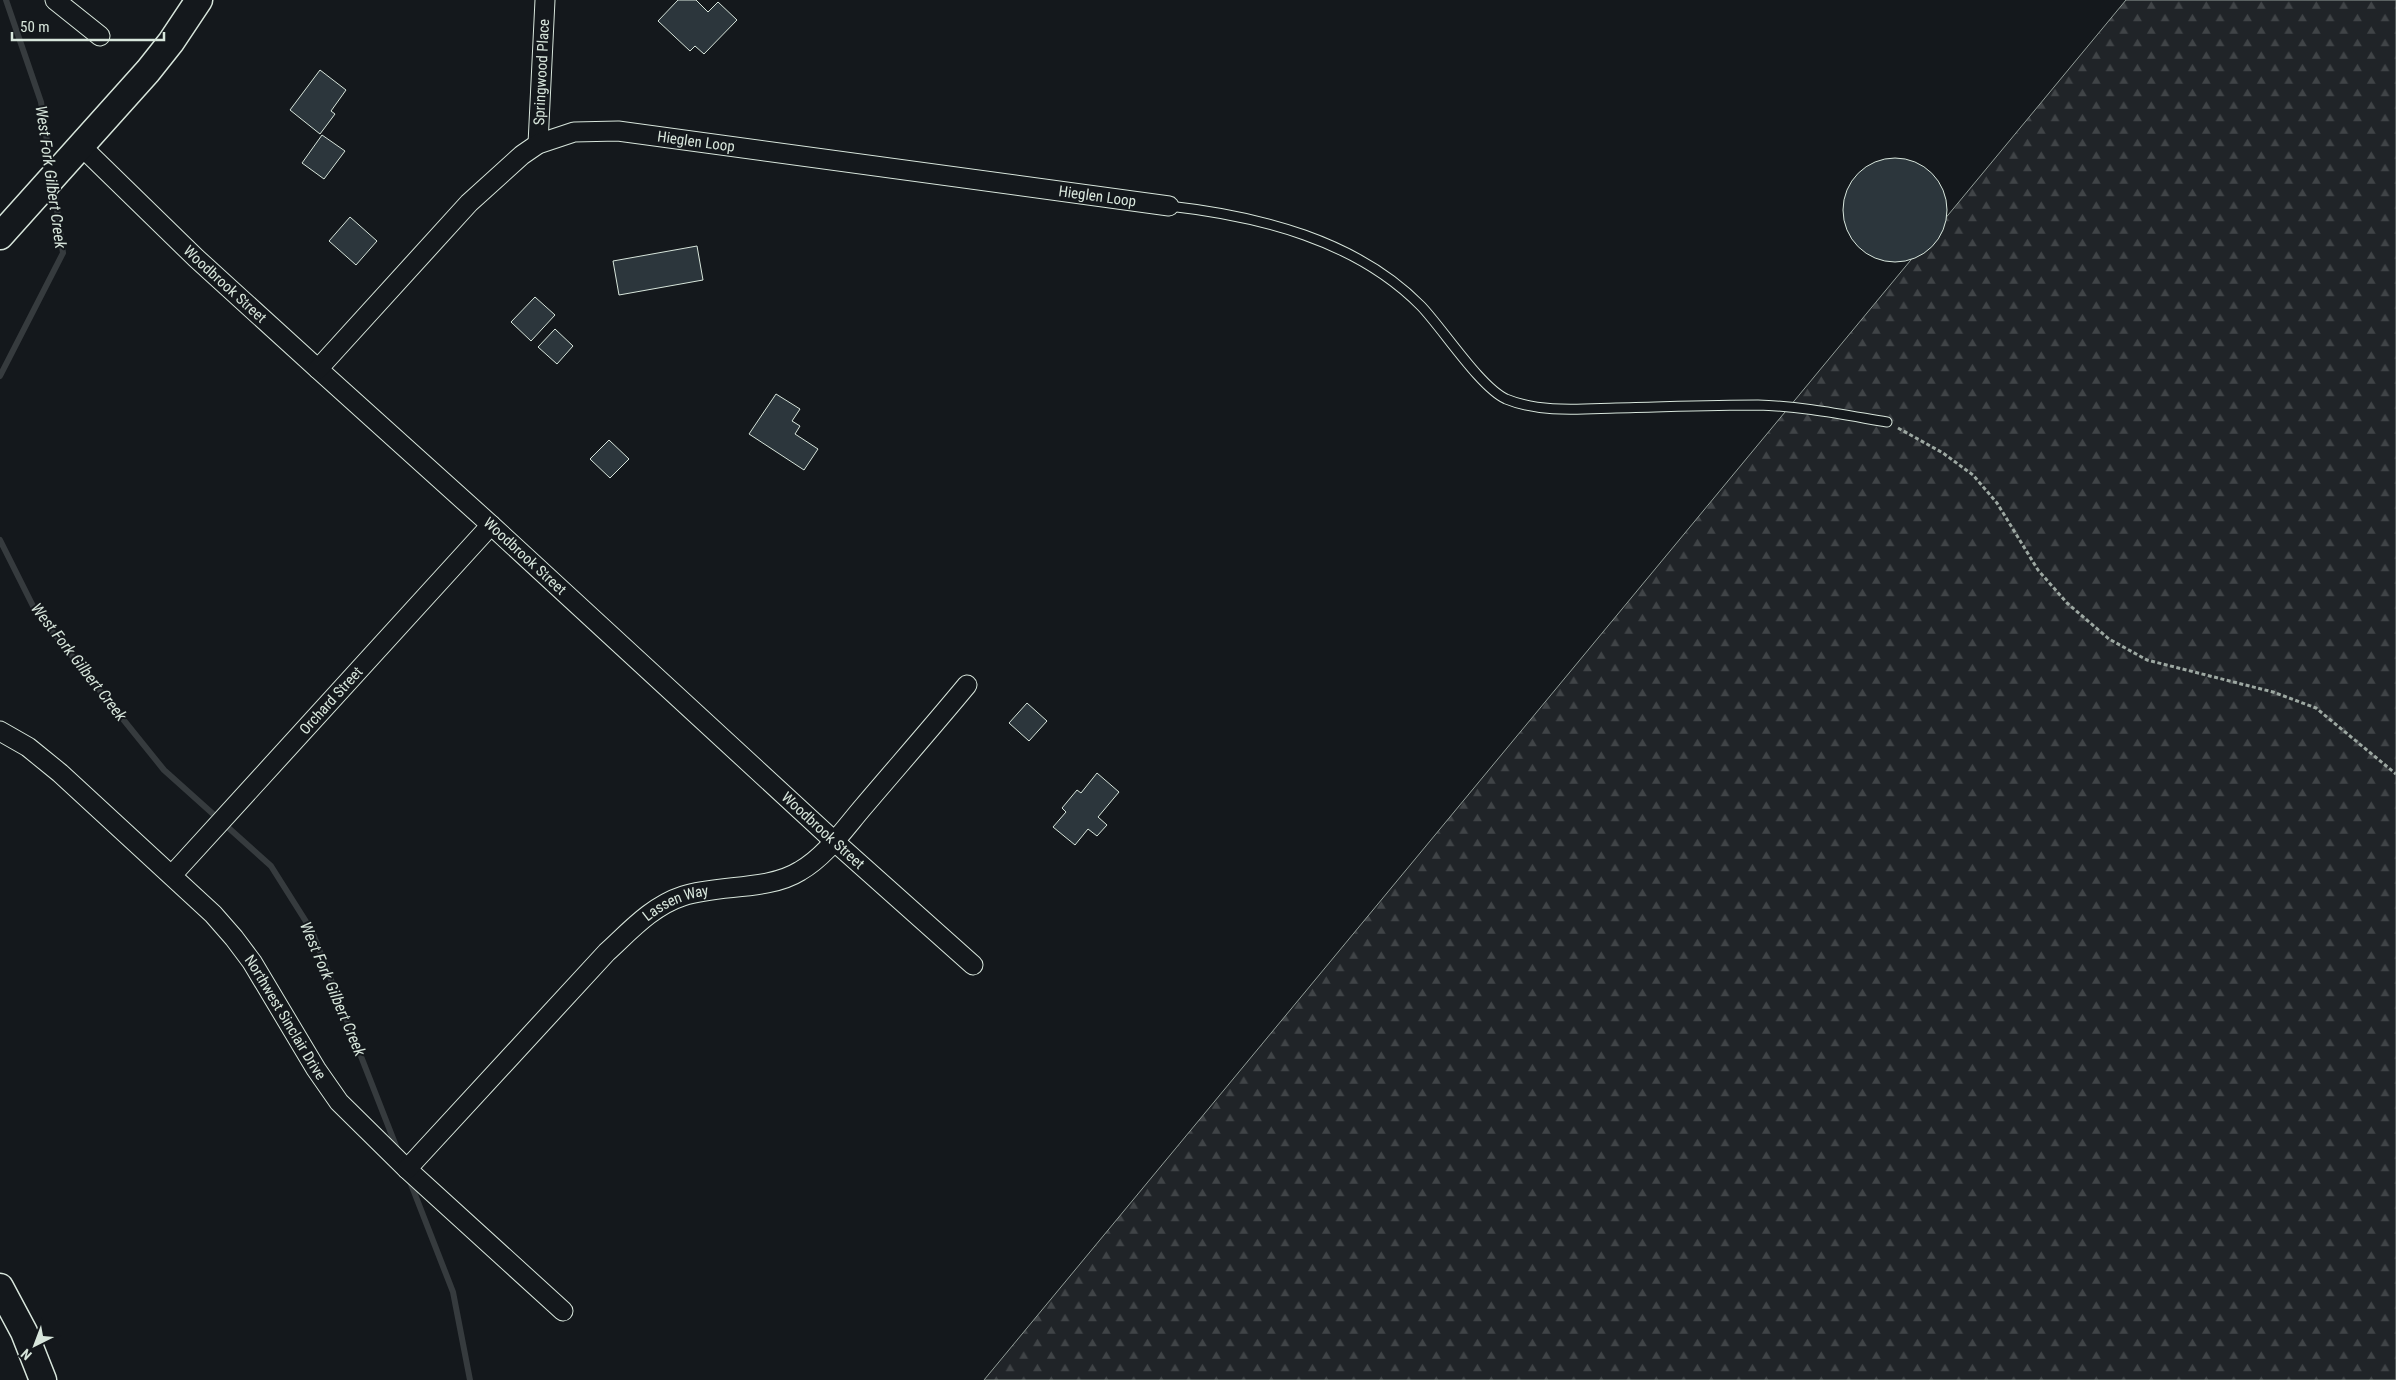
<svg xmlns="http://www.w3.org/2000/svg" width="2396" height="1380" viewBox="0 0 2396 1380" font-family="'Roboto Condensed',sans-serif">
<style>
.forest{fill:url(#forest-firs);stroke:#939e99}
.lines{fill:none;stroke-linecap:round;stroke-linejoin:round}
.stream{stroke:#363b3e;stroke-width:6}
.building{fill:#2c363c;stroke:#d8e6dc}
.service-casing{stroke:#d8e6dc;stroke-width:11}
.minor-casing{stroke:#d8e6dc;stroke-width:21}
.secondary-casing{stroke:#d8e6dc;stroke-width:29}
.path{stroke:#9da8a2;stroke-width:3;stroke-dasharray:4 2.5;stroke-linecap:butt}
.service{stroke:#14181c;stroke-width:9}
.minor{stroke:#14181c;stroke-width:19}
.secondary{stroke:#14181c;stroke-width:26}
.labels{text-anchor:middle;dominant-baseline:central;stroke-width:4;stroke-linejoin:round;paint-order:stroke}
.street-label{font-size:15px;fill:#d8e6dc;stroke:#14181c}
.water-label{font-size:16px;font-style:italic;fill:#d8e6dc;stroke:#14181c}
</style>
<defs>
<pattern id="forest-firs" width="22" height="20" patternUnits="userSpaceOnUse" patternTransform="scale(1.25)"><rect width="22" height="20" fill="#202428"/><path d="M5 1l3.5 6h-7zM16 11l3.5 6h-7z" fill="#404447"/></pattern>
</defs>
<rect width="100%" height="100%" fill="#14181c"/>
<path class="forest" d="M2126 0H2396V1380H984Z"/>
<g class="lines">
<path class="stream" d="M6 0 41 102 51 168
M0 376 63 253 54 188
M0 540 35 610 164 770 271 866 312 931 398 1151
M409 1179 453 1292 470 1380"/>
</g>
<path class="building" d="M678 0H696L708 12 718 2 737 20 704 54 695 46 690 51 658 21Z
M320 70 346 90 331 111 335 114 320 134 290 110Z
M322 135 345 151 324 179 302 163Z
M1843 210a52 52 0 1 1 104 0a52 52 0 1 1-104 0Z
M350 217 377 241 356 265 329 241Z
M697 246 703 280 619 295 613 261Z
M535 297 555 315 531 341 511 322Z
M555 329 573 346 557 364 538 347Z
M776 394 800 409 792 421 800 426 795 434 818 449 804 470 749 434Z
M609 440 629 459 610 478 590 459Z
M1027 703 1047 721 1029 741 1009 723Z
M1097 773 1119 792 1098 817 1107 825 1097 836 1088 829 1075 845 1053 827 1066 812 1062 808 1077 790 1081 793Z"/>
<g class="lines">
<defs>
<path id="service" d="M1169 206C1259 216 1356 240 1421 306 1443 329 1480 387 1506 399 1540 413 1580 409 1616 408 1663 407 1711 405 1758 405 1801 406 1845 415 1887 422"/>
<g id="minor">
<path d="M55 0 100 36"/>
<path id="s1" d="M538 144 545 0"/>
<path id="s2" d="M80 145 196 258 318 369 491 525 834 841 973 965"/>
<path id="s3" d="M318 369 469 203 522 155 538 144 574 132 618 131 1169 206"/>
<path id="s4" d="M0 731 28 747 60 773 213 914 234 938 252 962 316 1069 339 1102 407 1169 563 1311"/>
<path id="s5" d="M172 875 491 525"/>
<path id="s6" d="M407 1169 607 952C630 931 652 906 683 896 719 884 768 891 800 871 826 856 845 828 864 806 898 766 933 726 967 685"/>
</g>
<path id="secondary" d="M0 236 148 71 171 42 199 0
M0 1287 24 1332 43 1380"/>
</defs>
<use href="#service" class="service-casing"/>
<use href="#minor" class="minor-casing"/>
<use href="#secondary" class="secondary-casing"/>
<path class="path" d="M1898 428 1943 453 1973 475 1997 503 2038 570 2067 603 2109 639 2147 660 2273 692 2316 708 2396 774"/>
<use href="#service" class="service"/>
<use href="#minor" class="minor"/>
<use href="#secondary" class="secondary"/>
</g>
<g class="labels">
<g class="street-label">
<text stroke="none"><textPath href="#s1" startOffset="72">Springwood Place</textPath></text>
<text stroke="none"><textPath href="#s3" startOffset="476">Hieglen Loop</textPath></text>
<text stroke="none"><textPath href="#s3" startOffset="881">Hieglen Loop</textPath></text>
<text stroke="none"><textPath href="#s2" startOffset="201">Woodbrook Street</textPath></text>
<text stroke="none"><textPath href="#s2" startOffset="606">Woodbrook Street</textPath></text>
<text stroke="none"><textPath href="#s5" startOffset="236">Orchard Street</textPath></text>
<text stroke="none"><textPath href="#s2" startOffset="1011">Woodbrook Street</textPath></text>
<text stroke="none"><textPath href="#s6" startOffset="381">Lassen Way</textPath></text>
<text stroke="none"><textPath href="#s4" startOffset="408">Northwest Sinclair Drive</textPath></text>
</g>
<g class="water-label">
<text transform="translate(51 177) rotate(82)">West Fork Gilbert Creek</text>
<text transform="translate(79 662) rotate(52)">West Fork Gilbert Creek</text>
<text transform="translate(333 989) rotate(67)">West Fork Gilbert Creek</text>
</g>
</g>
<g transform="translate(35 1345) rotate(222)" stroke="#14181c" stroke-width="4" paint-order="stroke">
<path d="M0-4L9 19L0 12L-9 19Z" fill="#d8e6dc"/>
<text y="-8" font-size="14" font-weight="bold" text-anchor="middle" fill="#d8e6dc">N</text>
</g>
<path d="M12 32v8h152v-8" fill="none" stroke="#d8e6dc" stroke-width="2.5"/>
<text x="20" y="32" font-size="15" fill="#d8e6dc" stroke="#14181c" stroke-width="4" paint-order="stroke">50 m</text>
</svg>
